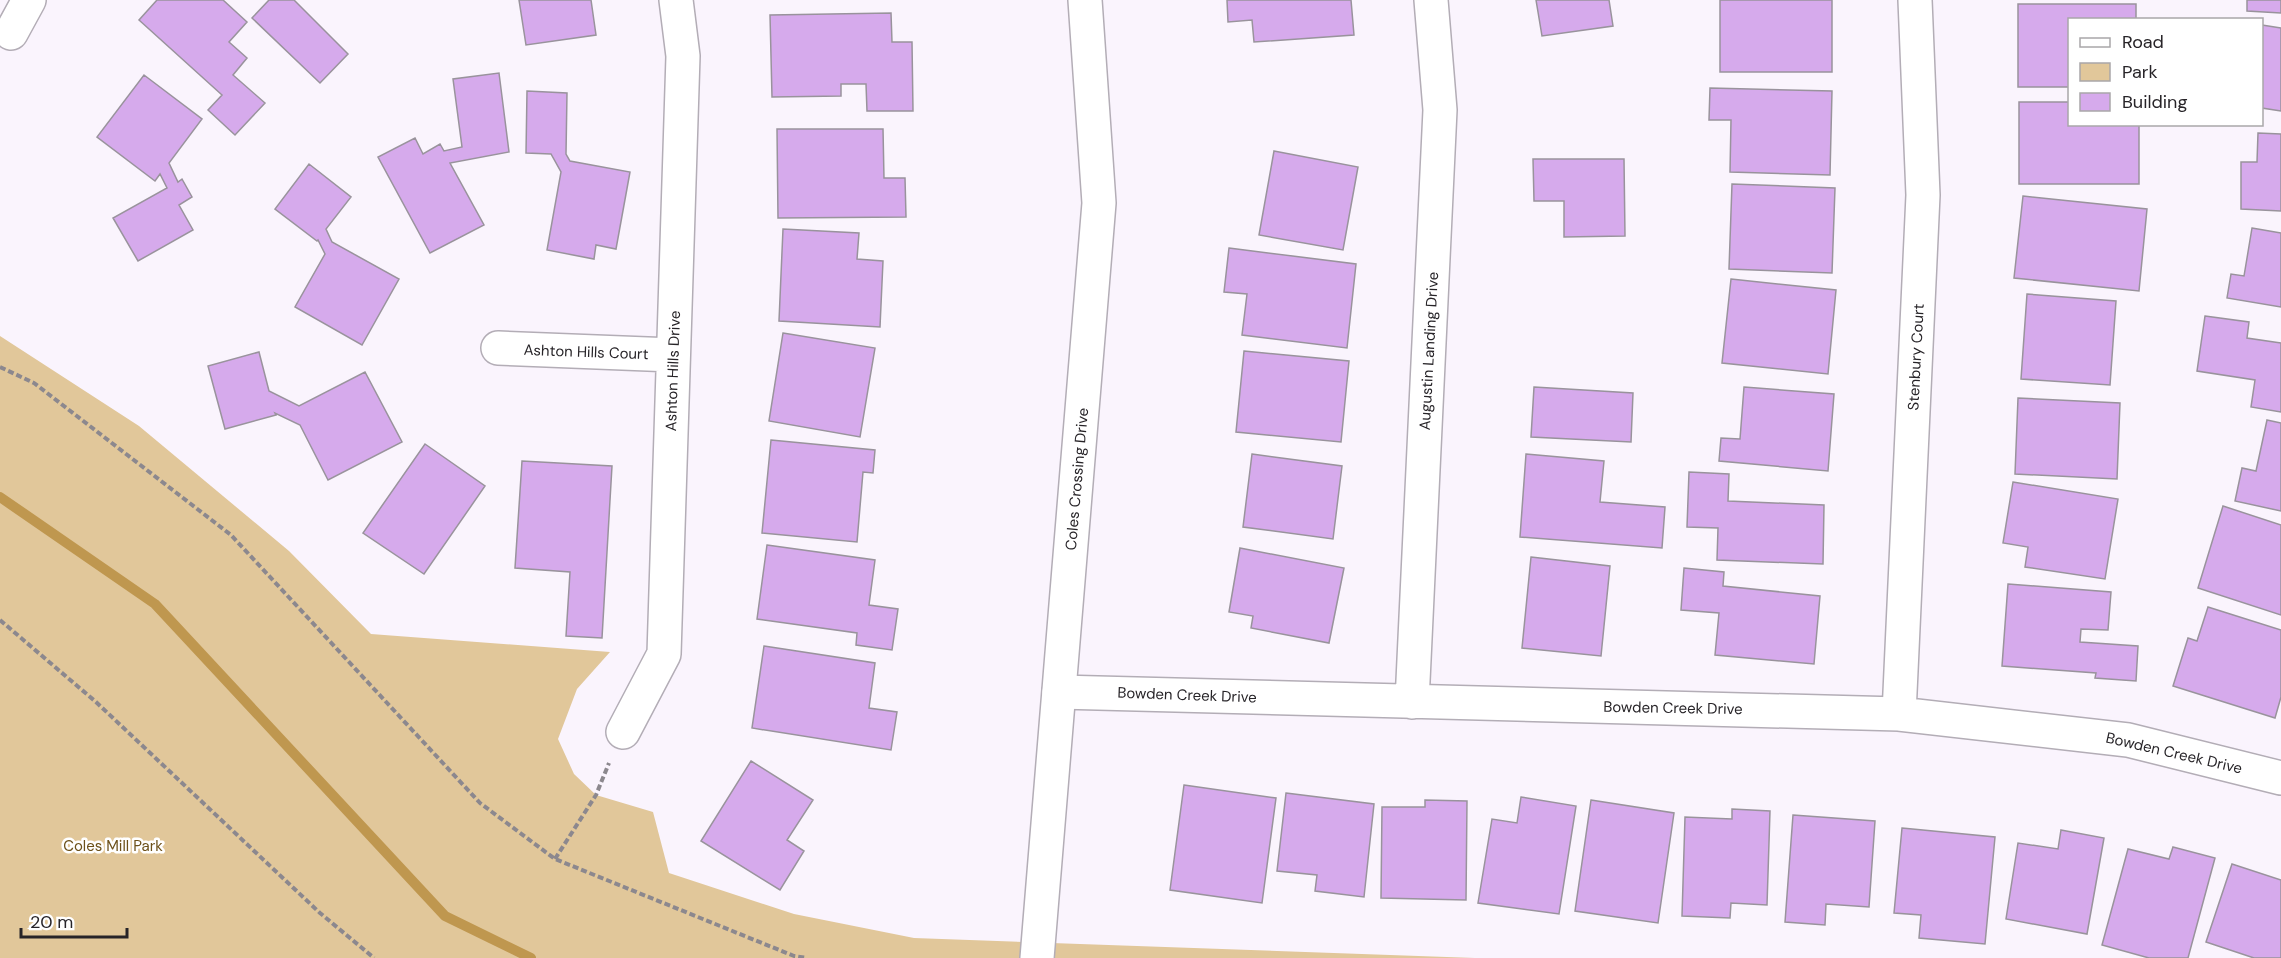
<svg xmlns="http://www.w3.org/2000/svg" width="2281" height="958" viewBox="0 0 2281 958" font-family="'DM Sans',sans-serif">
<style>
.green{fill:#e1c79a}
.lines{fill:none;stroke-linecap:round;stroke-linejoin:round}
.stream{stroke:#bf974f;stroke-width:10}
.building{fill:#d6aaec;stroke:#99939c;stroke-width:1.5}
.street-casing{stroke:#b3adb6;stroke-width:36}
.secondary-casing{stroke:#b3adb6;stroke-width:36}
.path{stroke:#8c888e;stroke-width:4;stroke-dasharray:6 3;stroke-linecap:butt}
.street{stroke:#fff;stroke-width:33}
.secondary{stroke:#fff;stroke-width:33}
.labels{text-anchor:middle;dominant-baseline:central;stroke-width:5;stroke-linejoin:round;paint-order:stroke}
.street-label{font-size:15px;fill:#272428;stroke:#fff}
.park-label{font-size:15px;fill:#6c5019;stroke:#fff}
</style>
<rect width="100%" height="100%" fill="#faf4fd"/>
<path class="green" d="M0 336 139 426 289 551 371 634 610 652 577 689 558 739 574 774 596 795 653 812 669 873 794 914 914 938 1475 958H0Z"/>
<g class="lines">
<path class="stream" d="M0 497 155 604 445 916 531 958"/>
</g>
<path class="building" d="M157 0H223L247 22 229 42 247 58 233 75 265 103 235 135 208 110 222 95 139 20Z
M269 0H294L348 54 320 83 252 18Z
M519 0H591L596 35 526 45Z
M1227 0H1351L1354 35 1254 42 1252 20 1228 22Z
M1536 0H1609L1613 26 1542 36Z
M1720 0H1832V72H1720Z
M2247 0H2281V13L2247 11Z
M2018 4H2136V20H2070V87H2018Z
M891 13 892 42H912L913 111H867L866 84H841V96L772 97 770 15Z
M2262 25 2281 28V111L2262 108Z
M499 73 509 152 450 163 484 225 430 253 378 157 415 138 423 154 440 144 444 151 462 147 453 79Z
M144 75 202 119 169 163 178 182 182 179 192 197 179 205 193 230 138 261 113 218 167 188 160 174 155 181 97 137Z
M1710 88 1832 91 1830 175 1730 172 1731 120H1709Z
M527 91 567 93 566 154 570 161 630 172 616 249 596 245 594 259 547 250 561 172 551 154 526 153Z
M2019 102H2070V124H2139V184H2019Z
M777 129H883L884 178H905L906 217 778 218Z
M2258 133 2281 134V211L2241 209V162H2257Z
M1274 151 1358 167 1343 250 1259 235Z
M1533 159H1624L1625 236 1564 237V201H1534Z
M309 164 351 197 326 229 332 242 399 279 362 345 295 307 325 254 318 240 317 241 275 209Z
M1732 184 1835 188 1832 273 1729 269Z
M2023 196 2147 209 2139 291 2014 278Z
M2252 228 2281 233V307L2227 298 2231 274 2244 276Z
M783 229 859 233 857 259 883 261 880 327 779 321Z
M1229 248 1356 264 1347 348 1242 335 1247 294 1224 292Z
M1731 279 1836 290 1828 374 1722 363Z
M2027 294 2116 301 2110 385 2021 379Z
M2205 316 2249 322 2247 338 2281 343V412L2251 407 2255 380 2197 371Z
M783 333 875 348 860 437 769 421Z
M1244 351 1349 361 1341 442 1236 432Z
M259 352 269 391 299 406 365 372 402 442 328 480 300 425 275 413 276 415 225 429 208 366Z
M1534 387 1633 393 1631 442 1531 437Z
M1744 387 1834 394 1828 471 1719 461 1721 438 1740 439Z
M2018 398 2120 403 2117 479 2015 474Z
M2267 420 2281 423V511L2235 501 2242 468 2256 471Z
M771 440 875 450 873 473 863 472 857 542 762 533Z
M425 444 485 486 424 574 363 533Z
M1252 454 1342 466 1333 539 1243 527Z
M1526 454 1604 461 1600 502 1665 507 1662 548 1520 537Z
M522 461 612 466 602 638 566 636 570 572 515 568Z
M1689 472 1729 474 1728 501 1824 505 1823 564 1717 560 1718 528 1687 527Z
M2013 482 2118 499 2105 579 2025 567 2028 547 2003 543Z
M2223 506 2281 525V615L2198 588Z
M767 545 875 560 869 605 898 609 892 650 856 645 857 633 757 619Z
M1240 548 1344 568 1329 643 1251 628 1253 616 1229 612Z
M1531 557 1610 566 1601 656 1522 648Z
M1684 568 1724 572 1723 586 1820 596 1814 664 1715 655 1719 613 1681 610Z
M2008 584 2111 592 2108 630 2081 629 2080 642 2138 646 2136 681 2095 678 2096 673 2002 666Z
M2208 607 2281 630V697L2275 718 2173 686 2188 638 2197 641Z
M764 646 875 663 869 708 897 712 891 750 752 728Z
M751 761 813 800 787 840 804 851 780 890 701 841Z
M1184 785 1276 798 1262 903 1170 890Z
M1286 793 1374 804 1364 897 1315 891 1317 875 1277 871Z
M1521 797 1576 806 1559 914 1478 903 1492 819 1517 823Z
M1425 800 1467 801 1466 900 1381 898 1382 807H1425Z
M1591 800 1674 813 1658 923 1575 911Z
M1732 809 1770 811 1767 905 1731 903 1730 918 1682 916 1685 817 1732 819Z
M1793 815 1875 821 1869 907 1826 904 1825 925 1785 922Z
M1902 828 1995 837 1985 944 1919 938 1921 915 1894 913Z
M2061 830 2104 838 2087 934 2006 919 2018 843 2058 849Z
M2173 847 2215 858 2188 958H2149L2102 945 2128 849 2169 859Z
M2232 864 2281 880V958H2254L2206 942Z"/>
<g class="lines">
<defs>
<path id="street" d="M11 33 29 0
M498 348 673 355
M1059 692 1899 714 2128 740 2281 778
M1412 702 1440 110 1431 0
M1899 714 1923 195 1915 0
M623 732 664 654 683 56 676 0"/>
<path id="secondary" d="M1037 958 1099 203 1085 0"/>
</defs>
<use href="#street" class="street-casing"/>
<use href="#secondary" class="secondary-casing"/>
<path class="path" d="M0 367 34 383 231 535 480 803 555 859 794 956 807 958
M0 620 96 702 320 913 374 958
M555 859 596 795 609 763"/>
<use href="#street" class="street"/>
<use href="#secondary" class="secondary"/>
</g>
<g class="labels">
<g class="street-label">
<text transform="translate(1429 351) rotate(-87)">Augustin Landing Drive</text>
<text transform="translate(586 352) rotate(2)">Ashton Hills Court</text>
<text transform="translate(1916 357) rotate(-87)">Stenbury Court</text>
<text transform="translate(673 371) rotate(-88)">Ashton Hills Drive</text>
<text transform="translate(1077 479) rotate(-85)">Coles Crossing Drive</text>
<text transform="translate(1187 695) rotate(2)">Bowden Creek Drive</text>
<text transform="translate(1673 708) rotate(1)">Bowden Creek Drive</text>
<text transform="translate(2174 753) rotate(13)">Bowden Creek Drive</text>
</g>
<g class="park-label">
<text x="113" y="846">Coles Mill Park</text>
</g>
</g>
<rect x="2068" y="18" width="195" height="108" fill="#ffffff" stroke="#a9a7a9" stroke-width="1.5"/>
<rect x="2080" y="38" width="30" height="9" fill="#ffffff" stroke="#a9a7a9" stroke-width="1.5"/>
<text x="2122" y="48" font-size="18" fill="#272428">Road</text>
<rect x="2080" y="63" width="30" height="18" fill="#e1c79a" stroke="#a9a7a9" stroke-width="1.5"/>
<text x="2122" y="78" font-size="18" fill="#272428">Park</text>
<rect x="2080" y="93" width="30" height="18" fill="#d6aaec" stroke="#a9a7a9" stroke-width="1.5"/>
<text x="2122" y="108" font-size="18" fill="#272428">Building</text>
<path d="M21 928v9h106v-9" fill="none" stroke="#272428" stroke-width="3"/>
<text x="30" y="928" font-size="18" fill="#272428" stroke="#ffffff" stroke-width="4.5" paint-order="stroke">20 m</text>
</svg>
